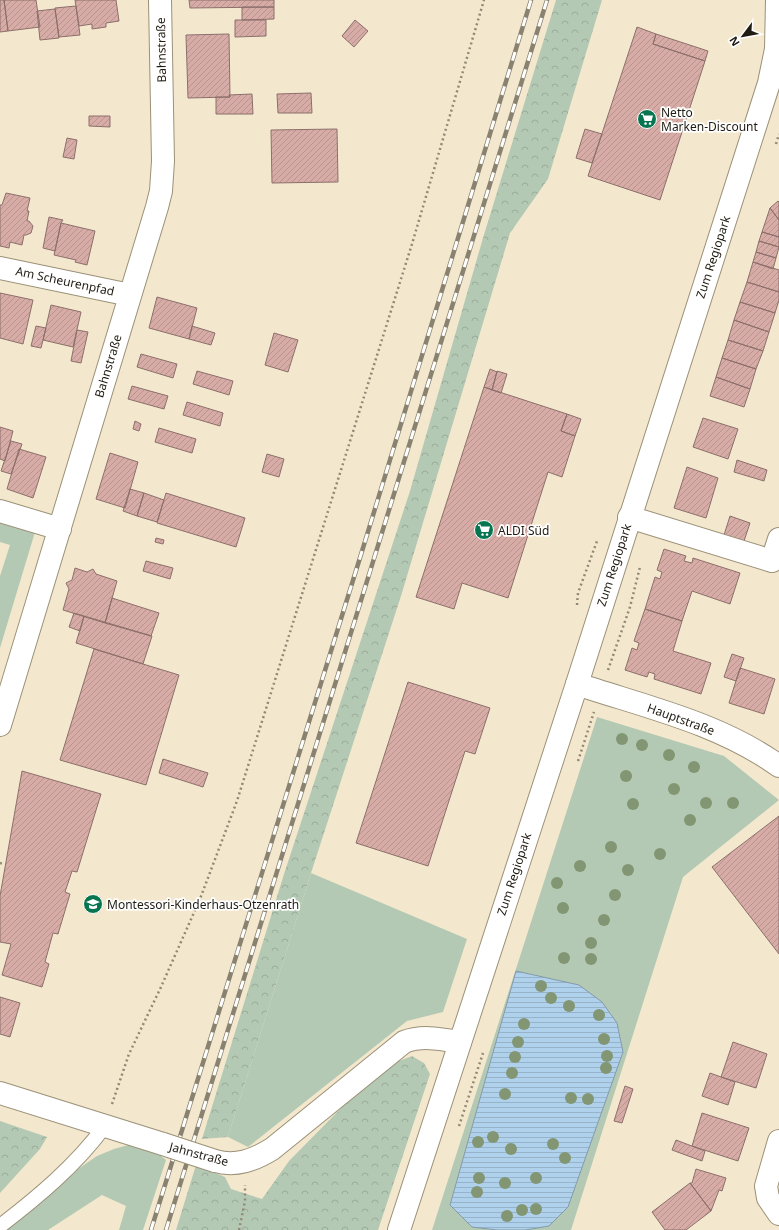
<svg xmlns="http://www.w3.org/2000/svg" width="779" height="1230" viewBox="0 0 779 1230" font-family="'Noto Sans',sans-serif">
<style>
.green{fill:#b4c9b3}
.forest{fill:url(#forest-crowns)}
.water{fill:url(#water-rules);stroke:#849aab}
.building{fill:url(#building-hatch);stroke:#8c6f6b}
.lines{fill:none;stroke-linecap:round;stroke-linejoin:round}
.service-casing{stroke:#9b9178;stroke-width:16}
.minor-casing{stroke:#9b9178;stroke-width:24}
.tertiary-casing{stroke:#9b9178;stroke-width:24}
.path{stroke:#918976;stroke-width:2.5;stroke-dasharray:2 3;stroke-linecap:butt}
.service{stroke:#fff;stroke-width:14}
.minor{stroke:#fff;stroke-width:22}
.tertiary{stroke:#fff;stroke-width:22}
.rail-casing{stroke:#898270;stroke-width:4.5}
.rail{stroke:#fff;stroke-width:3;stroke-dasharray:9;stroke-linecap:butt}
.minor-bridge-casing{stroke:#9b9178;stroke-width:24;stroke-linecap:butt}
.minor-bridge{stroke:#fff;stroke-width:22}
.tree{fill:#839673}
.labels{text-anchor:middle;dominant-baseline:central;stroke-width:3.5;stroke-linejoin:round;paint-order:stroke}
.street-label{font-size:12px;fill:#1f1b12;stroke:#fff}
.poi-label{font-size:12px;fill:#1f1b12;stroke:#fff;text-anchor:start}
</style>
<defs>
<pattern id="forest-crowns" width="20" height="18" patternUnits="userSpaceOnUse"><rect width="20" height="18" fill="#b4c9b3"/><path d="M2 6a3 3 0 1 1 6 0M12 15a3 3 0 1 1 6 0" fill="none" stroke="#9aac99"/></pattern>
<pattern id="water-rules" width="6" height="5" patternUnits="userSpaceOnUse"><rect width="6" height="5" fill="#afd1ec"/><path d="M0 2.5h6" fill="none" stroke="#96b3c9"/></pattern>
<pattern id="building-hatch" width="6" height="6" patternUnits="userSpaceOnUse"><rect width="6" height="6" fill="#d8aca6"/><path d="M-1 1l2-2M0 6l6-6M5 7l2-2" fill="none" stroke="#b9938e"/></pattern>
</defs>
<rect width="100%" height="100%" fill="#f3e8cd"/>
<path class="green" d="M0 521 35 532 0 648V576L10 545 0 542Z
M597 717 724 756 779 800 683 877 571 1230H432Z
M311 873 467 939 443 1012 407 1021 248 1147 228 1137Z
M132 1144 151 1148 166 1160 143 1230H119L126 1206 102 1195 48 1230H1L78 1169 97 1156 114 1149Z"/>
<path class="forest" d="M556 0H602L548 179 510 233 401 596 311 873 228 1137 202 1139 284 874 410 491 483 238Z
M412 1056 424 1063 430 1074 378 1230H176L196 1165 225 1177 231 1189 262 1199 289 1161 356 1093 391 1064Z
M0 1121 47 1137 40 1149 0 1193Z"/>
<path class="water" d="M516 971 579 985 602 1002 617 1023 623 1052 568 1207 549 1226 525 1230H497L472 1227 450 1205Z"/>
<path class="building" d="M0 0H4L8 31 0 32Z
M4 0H36L40 27 8 31Z
M75 0H116L119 21 106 23V27L92 29V24L79 26Z
M189 0H274V7L190 8Z
M76 6 80 35 59 37 55 8Z
M242 7H274V19L242 20Z
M55 9 59 38 40 40 37 11Z
M235 20H266V36L235 37Z
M355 20 368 31 354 47 342 36Z
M637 27 656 34 653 44 705 61 660 200 588 176Z
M229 34 230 97 188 98 186 35Z
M656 34 708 51 705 61 653 44Z
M311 93 312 113H278L277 94Z
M252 94 253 114H216V97H230L229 95Z
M89 116H110V127L89 126Z
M337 129 338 182 272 183 271 130Z
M585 129 602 134 592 163 576 158Z
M67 138 77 140 74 159 63 157Z
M6 193 30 198 27 211H29L27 221H29L33 226 31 233 26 235H24L22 245 10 242 9 248 0 246V205H2Z
M778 201 779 202V220L770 208Z
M770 208 779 220V237L762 232Z
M49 217 63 220 61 223 55 251 43 248Z
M61 223 95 231 87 265 75 262 76 260 54 255Z
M762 232 779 237V247L759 241Z
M759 241 779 247 776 258 756 252Z
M756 252 776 258 773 269 753 262Z
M753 262 779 270V292L747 282Z
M747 282 779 292V300L775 313 740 302Z
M0 293 33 300 23 344 0 338Z
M157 297 197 308 189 339 149 328Z
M740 302 775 313 769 332 734 320Z
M51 305 81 312 73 347 43 340Z
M734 320 769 332 763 351 728 340Z
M36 326 46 328 41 348 31 346Z
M192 326 215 333 211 345 189 339Z
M77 330 88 332 81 363 71 361Z
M274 333 298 340 288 372 265 365Z
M728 340 763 351 756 369 722 358Z
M141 354 177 364 173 378 137 367Z
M722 358 756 369 750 389 716 377Z
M490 369 497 372 492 390 484 387Z
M197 371 233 381 229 395 193 384Z
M497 371 507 374 501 393 492 390Z
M716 377 750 389 744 407 710 396Z
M132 386 168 396 164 409 128 399Z
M484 387 567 414 561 431 575 436 562 477 548 472 508 598 462 583 454 609 416 597Z
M187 402 223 413 220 426 183 415Z
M567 414 581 419 575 436 561 431Z
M703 418 738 429 728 459 693 447Z
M135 421 141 424 139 431 133 429Z
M0 427 13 431 5 461 0 459Z
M159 428 196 439 192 453 155 442Z
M11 441 22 444 11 474 1 471Z
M19 449 46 457 33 498 7 489Z
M110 453 138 462 125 508 96 499Z
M267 454 284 459 279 477 262 472Z
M737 460 767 470 764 481 734 472Z
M687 467 718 478 706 518 674 508Z
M130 489 144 493 137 516 123 511Z
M144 493 164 500 157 522 137 516Z
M166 493 245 518 236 547 157 523Z
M730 516 750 523 744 541 724 535Z
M156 538 164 540 163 544 155 542Z
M664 549 686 556 684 561 692 563 693 558 740 573 730 604 692 591 682 621 645 609 655 577 660 579 662 572 657 570Z
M146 561 173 568 170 579 143 571Z
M75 568 87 572 93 569 96 574 117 581 105 623 63 610 69 589 66 583 72 580Z
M112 598 159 613 151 636 105 623Z
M645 609 682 621 673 651 711 663 701 694 654 679 655 674 649 672 647 677 625 670 632 648 637 650 639 643 634 641Z
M74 613 84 616 80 631 69 627Z
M84 616 152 636 143 664 76 643Z
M94 649 179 675 146 785 60 760Z
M732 654 744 658 736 681 724 677Z
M740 668 775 679 764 714 729 703Z
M408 682 490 708 475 754 465 751 428 866 356 843Z
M163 759 208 773 203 787 159 773Z
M22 771 101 794 77 872 72 871 65 892 70 894 58 934 53 933 45 962 49 964 42 987 2 975 11 944 0 942V896Z
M779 816V954L712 867Z
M0 997 20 1003 10 1037 0 1034Z
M733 1042 767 1054 756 1088 721 1077Z
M710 1073 735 1082 728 1105 702 1096Z
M625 1086 633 1089 622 1123 614 1121Z
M702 1113 749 1128 738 1161 692 1146Z
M676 1140 705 1151 702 1161 672 1150Z
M696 1169 726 1178 722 1191 719 1190 711 1211 690 1183H692Z
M690 1183 711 1211 686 1230H665L652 1212Z"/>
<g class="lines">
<defs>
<path id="service" d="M0 1226C38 1197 76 1165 104 1127"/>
<path id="minor" d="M0 268 130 295
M0 511 60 529
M629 517 772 561 779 539
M577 684C646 707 719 723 779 766
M0 725 157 207 161 191 163 161 160 0
M0 1093 163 1144
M779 1141 766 1186 768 1198 779 1214
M215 1161C236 1167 254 1160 272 1149L404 1042C422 1035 441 1039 460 1042"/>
<path id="tertiary" d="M399 1230 577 684 769 83 776 49 777 0"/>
</defs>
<use href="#service" class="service-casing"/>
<use href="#minor" class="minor-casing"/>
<use href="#tertiary" class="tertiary-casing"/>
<path class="path" d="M776 144 779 134
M577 605 578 593 597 541
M608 670 630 607 640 567
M578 761 594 712
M0 863 3 864
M112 1104 129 1054 161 987 200 899 237 801 412 244 484 0
M459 1126 483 1053
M239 1230 245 1201V1185"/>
<use href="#service" class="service"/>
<use href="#minor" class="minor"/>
<use href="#tertiary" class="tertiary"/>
<defs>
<path id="rail" d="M151 1230 359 561 531 0
M166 1230 547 0"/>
</defs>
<use href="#rail" class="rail-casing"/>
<use href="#rail" class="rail"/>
<defs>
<path id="minor-bridge" d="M163 1144 215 1161"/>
</defs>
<use href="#minor-bridge" class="minor-bridge-casing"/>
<use href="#minor-bridge" class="minor-bridge"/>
</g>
<g class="tree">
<circle cx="622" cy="739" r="6"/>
<circle cx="642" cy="745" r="6"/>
<circle cx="669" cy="755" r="6"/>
<circle cx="694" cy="767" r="6"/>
<circle cx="626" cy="776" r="6"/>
<circle cx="674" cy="789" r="6"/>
<circle cx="706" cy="803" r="6"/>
<circle cx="733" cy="803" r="6"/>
<circle cx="633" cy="804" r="6"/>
<circle cx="690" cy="820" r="6"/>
<circle cx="611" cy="847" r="6"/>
<circle cx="660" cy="854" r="6"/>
<circle cx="580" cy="866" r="6"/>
<circle cx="628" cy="870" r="6"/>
<circle cx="557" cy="883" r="6"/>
<circle cx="615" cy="895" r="6"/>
<circle cx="563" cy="908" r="6"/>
<circle cx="604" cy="920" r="6"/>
<circle cx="591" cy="943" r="6"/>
<circle cx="564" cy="958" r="6"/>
<circle cx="591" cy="959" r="6"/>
<circle cx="541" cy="986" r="6"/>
<circle cx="551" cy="998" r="6"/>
<circle cx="569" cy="1006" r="6"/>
<circle cx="599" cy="1015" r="6"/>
<circle cx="524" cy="1024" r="6"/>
<circle cx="604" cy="1039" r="6"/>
<circle cx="518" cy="1042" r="6"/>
<circle cx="607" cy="1056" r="6"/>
<circle cx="515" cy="1057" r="6"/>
<circle cx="606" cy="1068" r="6"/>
<circle cx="512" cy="1073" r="6"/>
<circle cx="505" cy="1094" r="6"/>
<circle cx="571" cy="1098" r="6"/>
<circle cx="588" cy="1099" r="6"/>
<circle cx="493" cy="1137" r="6"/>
<circle cx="478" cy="1142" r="6"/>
<circle cx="553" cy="1144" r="6"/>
<circle cx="511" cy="1149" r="6"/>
<circle cx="565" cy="1158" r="6"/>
<circle cx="479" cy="1178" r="6"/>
<circle cx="536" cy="1178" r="6"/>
<circle cx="505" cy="1183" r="6"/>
<circle cx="477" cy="1192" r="6"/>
<circle cx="536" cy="1209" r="6"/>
<circle cx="522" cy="1210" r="6"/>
<circle cx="507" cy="1216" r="6"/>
</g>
<defs>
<symbol id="supermarket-disc" viewBox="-11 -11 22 22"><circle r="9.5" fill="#07754f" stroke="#fff"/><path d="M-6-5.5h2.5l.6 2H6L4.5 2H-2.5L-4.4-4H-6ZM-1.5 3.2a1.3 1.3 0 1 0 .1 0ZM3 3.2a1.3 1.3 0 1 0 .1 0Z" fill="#fff"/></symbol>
<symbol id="school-disc" viewBox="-11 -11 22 22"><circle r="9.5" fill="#07754f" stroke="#fff"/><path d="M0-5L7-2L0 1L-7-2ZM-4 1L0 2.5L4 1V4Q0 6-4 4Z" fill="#fff"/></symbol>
</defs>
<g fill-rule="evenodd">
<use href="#supermarket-disc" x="636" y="108" width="22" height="22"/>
<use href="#supermarket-disc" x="473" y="519" width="22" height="22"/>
<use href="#school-disc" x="82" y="893" width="22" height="22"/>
</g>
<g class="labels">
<g class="street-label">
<text transform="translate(161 50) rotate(-91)">Bahnstraße</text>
<text transform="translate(713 257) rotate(-72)">Zum Regiopark</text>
<text transform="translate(65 281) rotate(12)">Am Scheurenpfad</text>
<text transform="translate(108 366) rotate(-73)">Bahnstraße</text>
<text transform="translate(614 565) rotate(-72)">Zum Regiopark</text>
<text transform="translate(681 719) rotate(20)">Hauptstraße</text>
<text transform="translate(514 874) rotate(-72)">Zum Regiopark</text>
<text transform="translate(199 1154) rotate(15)">Jahnstraße</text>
</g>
<g class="poi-label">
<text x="661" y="112">Netto<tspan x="661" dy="14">Marken-Discount</tspan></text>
<text x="498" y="530">ALDI Süd</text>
<text x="107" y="904">Montessori-Kinderhaus-Otzenrath</text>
</g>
</g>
<g transform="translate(743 36) rotate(238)" stroke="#ffffff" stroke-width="3" paint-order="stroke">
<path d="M0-3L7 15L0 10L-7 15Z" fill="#1f1b12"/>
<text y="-6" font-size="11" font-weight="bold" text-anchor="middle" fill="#1f1b12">N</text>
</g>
</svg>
